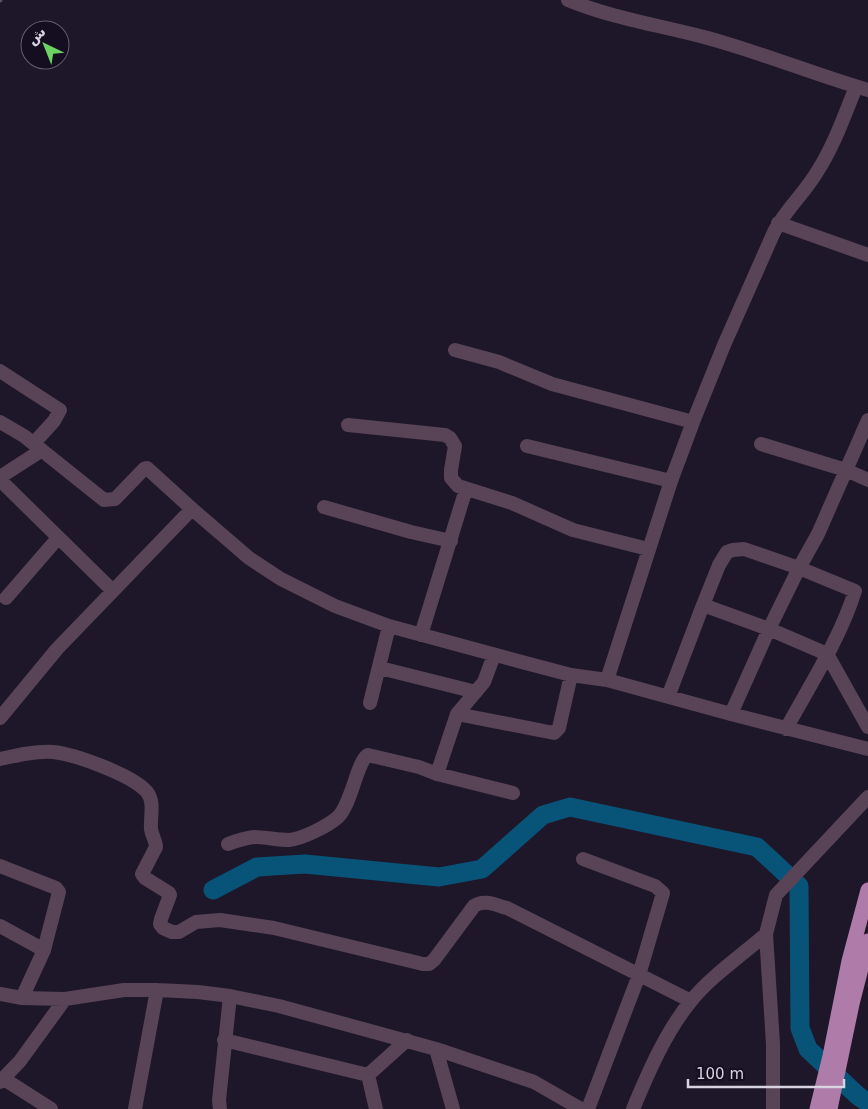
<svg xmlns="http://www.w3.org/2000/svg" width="868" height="1109" viewBox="0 0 868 1109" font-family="'DejaVu Sans',Cairo,sans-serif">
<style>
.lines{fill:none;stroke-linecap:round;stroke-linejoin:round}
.river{stroke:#075478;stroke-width:19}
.path{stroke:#5a5465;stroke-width:2;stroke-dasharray:4 4;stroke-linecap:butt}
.minor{stroke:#584456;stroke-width:14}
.highway{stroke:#af7ba8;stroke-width:15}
</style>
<rect width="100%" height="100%" fill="#1e172a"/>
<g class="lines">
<path class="river" d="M213 890 257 867 305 864 439 877 482 869 543 815 570 807 757 847 799 886 800 1028 808 1049 857 1095 868 1103"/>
<path class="path" d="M0 2 2 0"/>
<path class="minor" d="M568 0C612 18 658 25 704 37 760 52 813 74 868 90
M778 223 868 255
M455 350 499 362 552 384 693 422 671 481
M0 371 60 410 54 421 34 443
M0 422 24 436 104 500 115 499 144 469 147 468 192 509
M693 422 724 345 774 232C785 210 804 194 817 172 834 146 844 116 856 87
M348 425 445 435 450 438 455 446 451 470V478L458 486 512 503 573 530 648 549
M761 444 846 470 868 480
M527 446 671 481 607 680
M0 477 42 450
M0 480 112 590
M324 507 411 532 451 541
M6 598 58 538
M421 635 466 489
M380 668 476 692
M668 697 703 605
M370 703 389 626
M457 714 554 733 559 728 571 675
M731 714 769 629 799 568 818 534 868 420
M0 718 57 649 192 509 249 558 281 579 335 606 389 626 518 661 571 675 607 680 731 714 868 749
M786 729C810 685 840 639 855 591L799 568 744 549 733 550 727 552 719 565 703 605 769 629 827 654 868 727
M0 759C18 755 35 751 53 752 74 754 133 775 147 792 155 802 150 817 151 829 152 836 156 841 156 847L142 874 145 878 169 893 170 895 161 919 160 924 163 928 172 932H179L196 922 220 920 274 928 423 964H429L434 960 474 906C485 899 495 905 507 908L691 1001
M437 774 457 714 484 682 494 655
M228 844C236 841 245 838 254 837 266 837 277 840 289 840 302 839 328 826 338 817 352 803 357 761 368 755L419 767 437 774 513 793
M583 859 655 886 663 893 639 975 588 1109
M0 866 56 888 59 892 44 950 22 998
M0 926 44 950
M0 994 22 998 65 999 124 990H157L198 992 230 996 279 1006 436 1049 534 1082 581 1109
M224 1040 368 1075
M436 1049 453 1109
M368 1075 407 1040
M368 1075 376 1109
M4 1079 51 1109
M0 1082 20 1061 65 999
M135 1109 157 990
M220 1109 219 1100 230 996
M633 1109C648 1073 666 1031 691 1001 710 977 742 955 766 934
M773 1109V1044L766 934 776 895 868 797"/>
<path class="highway" d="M817 1109 830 1056 849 961 868 890
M830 1109 852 1004 868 941"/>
</g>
<g transform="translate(45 45) rotate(317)"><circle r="24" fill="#140e20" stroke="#625d6d"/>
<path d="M0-4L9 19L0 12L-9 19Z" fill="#6cd362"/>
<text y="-8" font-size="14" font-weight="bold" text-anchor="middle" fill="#d7d3e0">ش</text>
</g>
<path d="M688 1079v8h156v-8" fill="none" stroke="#d7d3e0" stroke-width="2.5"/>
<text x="696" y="1079" font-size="15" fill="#d7d3e0" stroke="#140e20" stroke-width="4" paint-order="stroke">100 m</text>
</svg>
